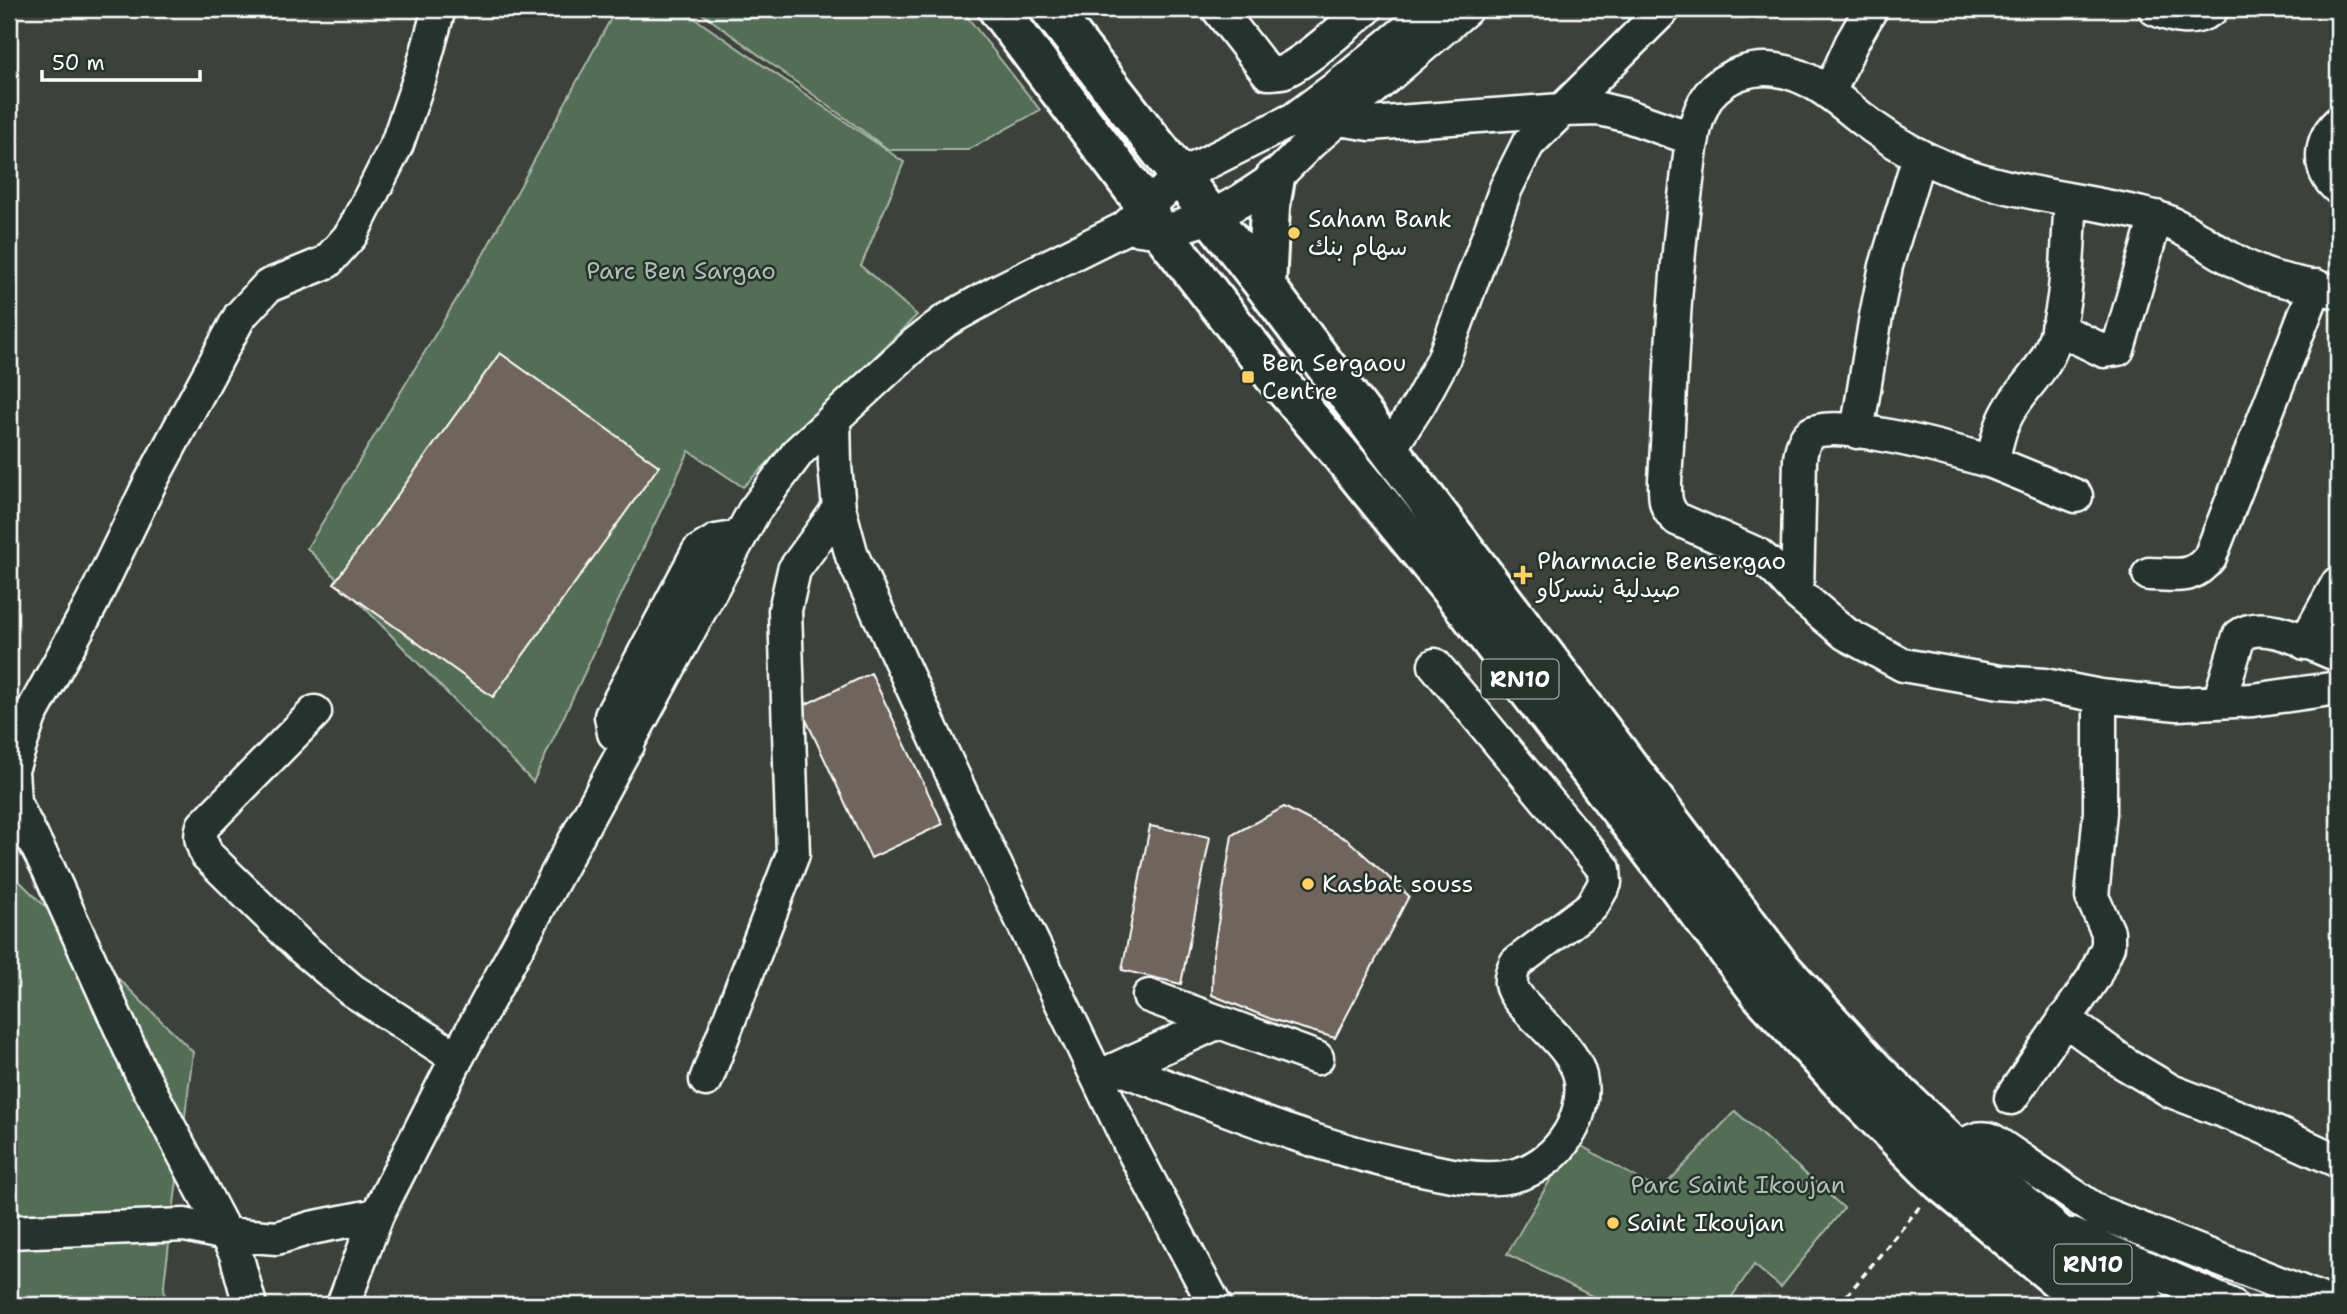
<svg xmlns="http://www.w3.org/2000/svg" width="2347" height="1314" viewBox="0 0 2347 1314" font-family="'Shantell Sans','Playpen Sans Arabic',sans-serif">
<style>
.green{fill:#536e54;stroke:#a9b6aa;stroke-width:2}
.building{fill:#70655b;stroke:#fff;stroke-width:2}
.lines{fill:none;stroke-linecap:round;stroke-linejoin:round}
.minor-casing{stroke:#fff;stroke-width:37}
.major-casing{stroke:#fff;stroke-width:44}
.path{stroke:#fff;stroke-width:3.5;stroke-dasharray:7 5;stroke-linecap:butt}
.minor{stroke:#26332d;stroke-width:32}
.major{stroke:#26332d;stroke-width:38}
.poi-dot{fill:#ffd166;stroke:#26332d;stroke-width:2.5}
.labels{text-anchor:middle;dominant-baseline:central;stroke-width:5;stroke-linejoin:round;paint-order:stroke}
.shield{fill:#26332d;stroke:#bec2c0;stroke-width:2}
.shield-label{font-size:23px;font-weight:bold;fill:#fff}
.poi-label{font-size:24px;fill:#fff;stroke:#26332d;text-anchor:start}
.park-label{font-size:24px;fill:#b2beb2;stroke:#26332d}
</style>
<rect width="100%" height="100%" fill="#3c423b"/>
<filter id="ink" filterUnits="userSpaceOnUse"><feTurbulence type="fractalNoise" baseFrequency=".0143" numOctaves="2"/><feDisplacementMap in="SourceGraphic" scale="14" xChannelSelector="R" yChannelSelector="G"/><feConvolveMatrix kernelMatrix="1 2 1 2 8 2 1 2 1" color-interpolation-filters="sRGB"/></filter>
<g filter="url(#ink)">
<path class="green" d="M616 9H681L904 162 861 266 917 315 743 487 689 451 533 782 307 548 483 255Z
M696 9H961L1040 110 968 150H889Z
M9 871 193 1052 164 1284 165 1305H9Z
M1735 1111 1844 1208 1781 1287 1754 1265 1726 1305H1610L1507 1254 1573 1141 1660 1191Z"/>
<path class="building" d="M500 353 659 466 493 697 334 583Z
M871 673 943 824 871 858 800 707Z
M1284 807 1348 840 1409 896 1335 1038 1271 1019 1212 995 1213 955 1232 835Z
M1150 826 1210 837 1181 984 1122 970Z"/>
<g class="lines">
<defs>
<path id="minor" d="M1218 9 1268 73C1274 73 1280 73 1285 71 1311 58 1343 27 1366 9
M2155 9C2175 18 2193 22 2212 9
M1830 91 1851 44 1871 9
M1340 119 1370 124 1562 110 1600 109 1625 115 1693 139
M2338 123C2319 141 2317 170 2338 188
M2071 201C2067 247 2069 307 2051 349 2040 376 2015 394 2004 421 1998 433 1996 448 1992 462L2076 496
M1139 229 1162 232 1211 217 1242 200 1275 178 1311 142 1466 9
M2338 292C2317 287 2296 284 2275 278 2260 274 2244 266 2230 258 2205 245 2182 224 2154 217 2084 198 2011 195 1944 167 1919 157 1895 143 1873 127 1843 105 1816 76 1777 70 1752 66 1725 75 1709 95 1691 121 1690 159 1686 189 1673 286 1671 383 1665 481 1665 496 1664 508 1677 519L1757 554 1776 570 1797 593 1846 634 1903 665 2000 682 2044 685 2100 696 2178 704 2253 700 2338 688
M2057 328 2104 351 2118 349 2156 217
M834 418 835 466 839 508 852 556 966 804 1129 1143 1215 1305
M1857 432 1876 316 1886 266 1919 156
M1389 450 1419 404 1443 360 1506 188 1528 144 1664 9
M2149 574C2176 574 2192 581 2210 557L2316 286
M1797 593 1800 459C1801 451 1803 440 1810 434 1834 416 1961 453 1992 462
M2305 643 2338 583
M2219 702 2239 636C2264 617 2311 645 2338 655
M315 712 203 826C199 837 202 844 207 855L302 948 352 990 457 1058
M628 745 614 733 611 716 698 552 716 541 740 537
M1149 996 1317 1058
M2064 1019 2124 1063 2171 1091 2254 1123 2338 1161
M1119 1068C1219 1106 1317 1148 1422 1169 1450 1175 1483 1182 1512 1176 1532 1172 1552 1158 1564 1141 1577 1124 1585 1098 1580 1076 1572 1041 1514 1006 1511 984 1510 977 1513 969 1516 963L1592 906 1605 883 1604 869 1435 665
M1109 1072 1219 1022
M706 1080 793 854 785 610 794 570 839 508
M2011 1098 2094 977 2108 946V932L2092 897 2100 812V696
M1957 1150C1969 1142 1978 1135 1992 1140L2098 1212 2335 1305
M9 1232 185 1225 225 1234 277 1238 311 1228 377 1215
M2072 1235 2231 1305
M250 1305 236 1254 140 1071 48 868 14 802 12 770 30 716 92 603 150 483 240 316 268 286 327 262 351 235 397 144 420 77 439 9
M343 1305 377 1215 457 1058 754 511 799 451 915 344 945 321 1002 289 1125 228 1180 176 1294 119 1337 87 1432 9"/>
<path id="major" d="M998 9 1147 207 1154 222 1274 376 1338 451 1467 610 1760 993 1850 1091 1941 1182 2089 1305
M1050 9 1266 287 1781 968 1876 1072 1957 1150 2119 1285 2147 1305
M1266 287 1270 207 1275 178"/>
</defs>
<use href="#minor" class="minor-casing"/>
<use href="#major" class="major-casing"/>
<path class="path" d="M1839 1305 1922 1204"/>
<use href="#minor" class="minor"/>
<use href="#major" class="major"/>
</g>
</g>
<g class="poi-dot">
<circle cx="1294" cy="233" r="7"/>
<rect x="1241" y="370" width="14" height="14" rx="3.5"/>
<path d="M1519.5 564.5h7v7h7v7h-7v7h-7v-7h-7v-7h7z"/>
<circle cx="1308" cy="884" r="7"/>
<circle cx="1613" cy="1223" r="7"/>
</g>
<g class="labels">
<g class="shield">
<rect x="1481.5" y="659.5" width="77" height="39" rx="5"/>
<rect x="2054.5" y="1244.5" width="77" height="39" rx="5"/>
</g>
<g class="shield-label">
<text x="1520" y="679">RN10</text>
<text x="2093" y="1264">RN10</text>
</g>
<g class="poi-label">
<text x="1308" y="219">Saham Bank<tspan x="1308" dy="28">سهام بنك</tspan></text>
<text x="1262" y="363">Ben Sergaou<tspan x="1262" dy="28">Centre</tspan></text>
<text x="1537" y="561">Pharmacie Bensergao<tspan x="1537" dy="28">صيدلية بنسركاو</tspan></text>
<text x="1322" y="884">Kasbat souss</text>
<text x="1627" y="1223">Saint Ikoujan</text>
</g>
<g class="park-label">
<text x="681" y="271">Parc Ben Sargao</text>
<text x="1738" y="1185">Parc Saint Ikoujan</text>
</g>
</g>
<rect width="2347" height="1314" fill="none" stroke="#26332d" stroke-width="35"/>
<rect x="18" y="18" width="2312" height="1279" fill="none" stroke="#fff" stroke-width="2.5" filter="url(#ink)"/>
<path d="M42 70v10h158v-10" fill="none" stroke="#ffffff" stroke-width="3.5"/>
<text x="52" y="70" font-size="21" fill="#ffffff" stroke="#26332d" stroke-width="5" paint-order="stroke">50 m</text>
</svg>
